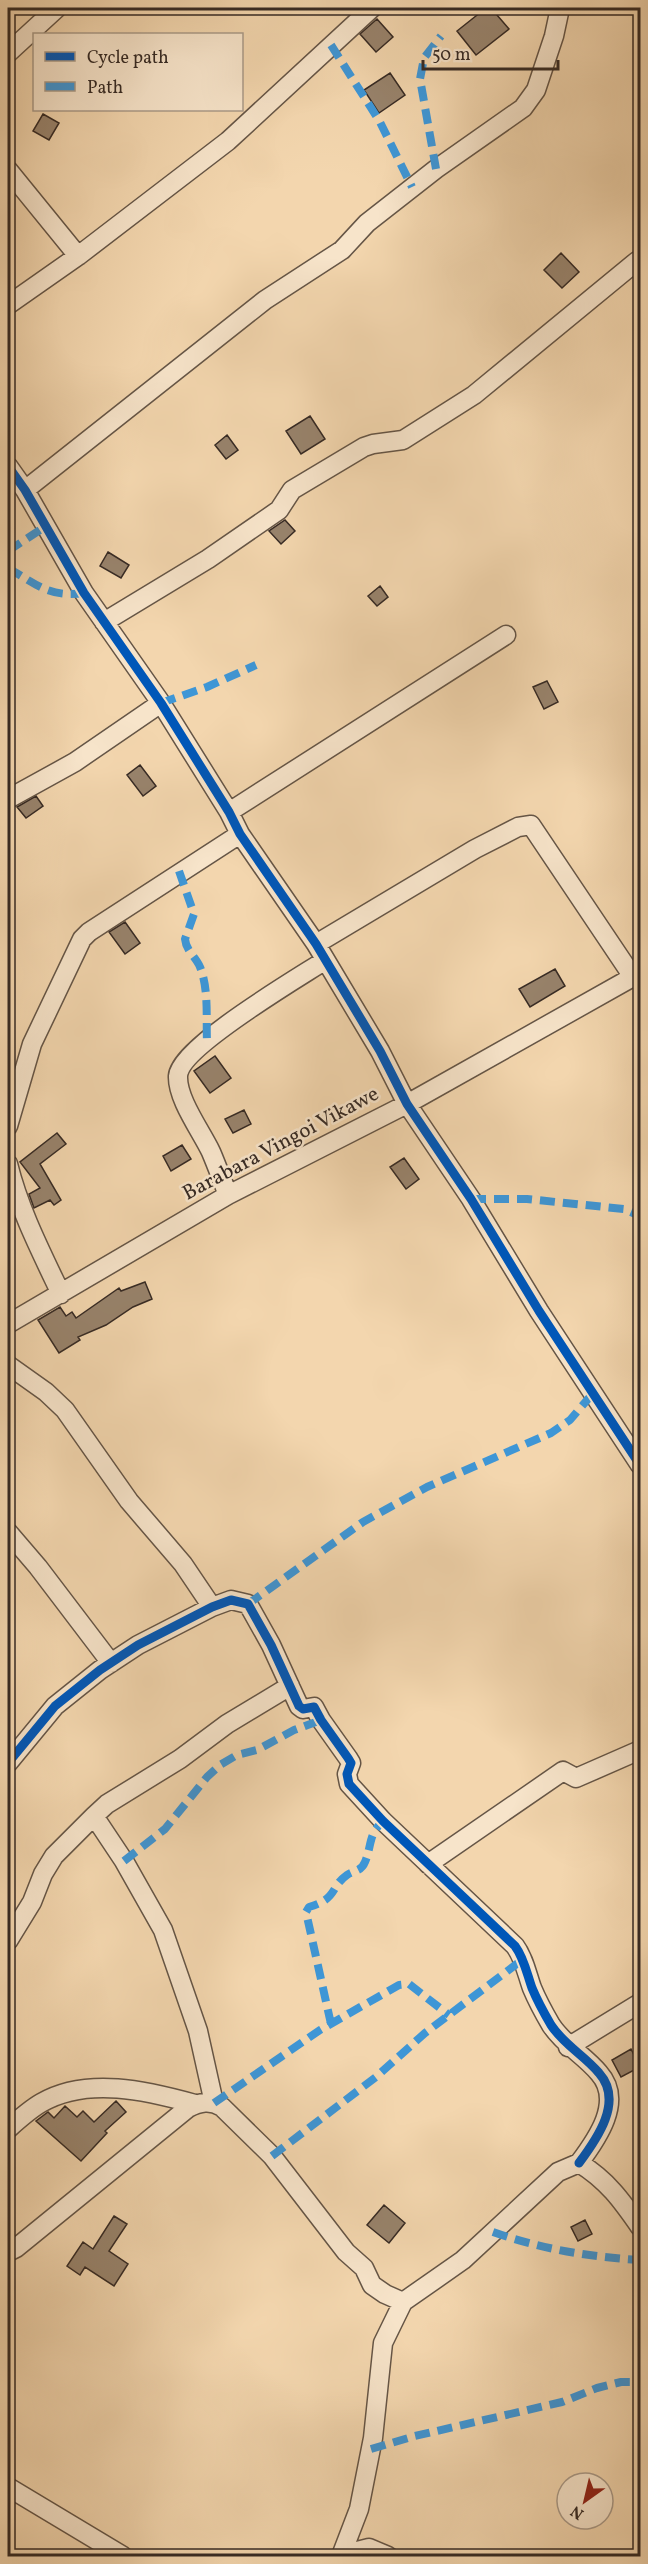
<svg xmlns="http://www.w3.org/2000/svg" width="648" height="2564" viewBox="0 0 648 2564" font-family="Vollkorn,serif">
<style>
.building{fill:#98836c;stroke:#362a24;stroke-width:1.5}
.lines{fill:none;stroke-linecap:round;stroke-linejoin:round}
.minor-casing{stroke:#655546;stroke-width:21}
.minor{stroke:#f7e4ca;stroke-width:18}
.quiet{stroke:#3e96d6;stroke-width:8;stroke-dasharray:15 8;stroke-linecap:butt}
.cycleway-casing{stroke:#f7e4ca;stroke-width:13}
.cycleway{stroke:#0057b8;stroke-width:9}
.labels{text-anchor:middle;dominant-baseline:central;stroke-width:5;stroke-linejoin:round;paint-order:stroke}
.street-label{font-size:21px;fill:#362a24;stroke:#f7e4ca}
</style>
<rect width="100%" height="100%" fill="#f3d6ae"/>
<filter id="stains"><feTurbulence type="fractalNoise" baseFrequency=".00333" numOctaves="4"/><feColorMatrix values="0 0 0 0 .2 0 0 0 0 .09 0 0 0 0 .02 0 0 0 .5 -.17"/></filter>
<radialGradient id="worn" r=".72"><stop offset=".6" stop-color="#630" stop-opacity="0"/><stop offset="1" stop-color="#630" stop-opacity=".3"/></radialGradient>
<path class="building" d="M486 8H491L509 29 476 55 457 31Z
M377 19 393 37 376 52 360 34Z
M390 73 405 95 379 113 364 90Z
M43 114 59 123 49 140 33 131Z
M561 253 579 272 562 288 544 270Z
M310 416 325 439 301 454 286 431Z
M227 435 238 450 226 459 215 445Z
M285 520 295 531 281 544 269 531Z
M108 552 129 565 121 578 100 566Z
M380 586 388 597 377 606 368 596Z
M547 681 558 702 544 709 533 687Z
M140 765 156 786 143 796 127 775Z
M36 796 43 806 26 818 17 807Z
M125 922 140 943 125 954 109 932Z
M555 969 565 986 530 1007 519 989Z
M215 1056 231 1078 210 1093 194 1071Z
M244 1110 251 1124 233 1133 225 1119Z
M57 1133 66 1144 40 1164 61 1200 54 1205 50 1200 34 1208 29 1194 40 1188 20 1162Z
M182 1145 191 1159 171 1171 163 1156Z
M404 1158 419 1179 406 1189 390 1167Z
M145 1282 152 1299 133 1307 106 1325 78 1337 80 1340 59 1353 38 1320 60 1307 66 1316 72 1312 76 1318 119 1288 121 1291Z
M631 2049 640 2067 621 2077 612 2060Z
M116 2101 126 2112 105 2131 107 2133 81 2161 36 2121 48 2112 54 2118 65 2106 77 2117 83 2111 94 2122Z
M384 2205 405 2223 389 2243 367 2225Z
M114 2216 127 2224 109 2251 128 2264 114 2286 85 2267 80 2275 67 2266 83 2242 93 2249Z
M585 2220 592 2234 578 2241 571 2227Z"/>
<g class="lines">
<defs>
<path id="minor" d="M8 53 57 8
M8 170 78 256
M8 305 78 256 228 141 372 8
M8 466 25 490 84 593 161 703 229 812 240 834 316 944 380 1051 407 1104 471 1199 539 1311 640 1465
M25 490 265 300 342 250 367 223 436 169 523 108 536 90 554 36 560 8
M104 622 208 559 279 510 292 490 364 447 373 444 403 440 474 395 637 261
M8 799 75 762 161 703
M229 812 506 635
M316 944 475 849 518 827 531 825 633 977
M8 1126 32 1044 82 939 89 932 240 834
M8 1164C19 1209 41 1252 61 1294
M228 1195C222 1180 217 1166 211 1152 201 1131 177 1099 178 1076 180 1047 298 978 324 961
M8 1324 228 1195 407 1104 640 973
M8 1365 46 1392 65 1410 129 1501 183 1564 212 1607
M8 1532 38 1567 111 1663
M8 1763 55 1706 100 1670 138 1645 212 1607 231 1600 248 1604 271 1645 299 1706 303 1709 314 1707 321 1720 348 1758 351 1763 347 1774 349 1784 383 1821 515 1946C524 1958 527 1974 532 1988 537 2000 544 2013 551 2025 564 2045 584 2055 599 2073 624 2101 597 2139 579 2163
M94 1816 124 1861 163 1930 198 2031 214 2103
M428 1864 563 1771 576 1778 640 1750
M8 1941 32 1902 43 1874 54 1856 94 1816 107 1804 180 1759 227 1724 290 1686
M568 2047 640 2003
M8 2129C18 2120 29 2110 41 2103 87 2076 148 2091 195 2104
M8 2252 16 2248 188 2108C200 2102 210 2100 222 2107L272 2156 346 2252 364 2268 372 2285 385 2294 403 2302 463 2260 558 2172 579 2163C607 2180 622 2201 640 2227
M8 2487 123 2556
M341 2555 369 2548 388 2556
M341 2556 359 2509 373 2438 383 2343 403 2302"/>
</defs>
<use href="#minor" class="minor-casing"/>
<use href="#minor" class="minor"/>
<path class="quiet" d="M331 45 380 122 412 187
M436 169 420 79 424 58 441 36
M637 261 640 258
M8 551 46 526
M8 568C36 584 49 598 84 593
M161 703 207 687 256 665
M179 871 194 914 185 939C186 951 196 957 200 967 209 989 206 1018 207 1042
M471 1199H527L624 1209 640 1216
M248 1604 363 1522 427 1487 551 1433 570 1420 594 1392
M124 1861 165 1829 207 1777 220 1765 237 1755 257 1750 294 1730 321 1720
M331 2024 306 1912 309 1907C339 1898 329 1888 347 1875 354 1870 361 1872 365 1862 372 1845 368 1835 383 1821
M214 2103 320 2030 399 1985 409 1984 449 2015
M272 2156 376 2077 425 2033 522 1960
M493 2232C541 2249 590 2257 640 2260
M371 2449 415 2436 562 2402 597 2388 621 2382H640"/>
<defs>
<path id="cycleway" d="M8 466 25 490 84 593 161 703 229 812 240 834 316 944 380 1051 407 1104 471 1199 539 1311 640 1465
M8 1763 55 1706 100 1670 138 1645 212 1607 231 1600 248 1604 271 1645 299 1706 303 1709 314 1707 321 1720 348 1758 351 1763 347 1774 349 1784 383 1821 515 1946C524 1958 527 1974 532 1988 537 2000 544 2013 551 2025 564 2045 584 2055 599 2073 624 2101 597 2139 579 2163"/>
</defs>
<use href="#cycleway" class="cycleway-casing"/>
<use href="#cycleway" class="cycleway"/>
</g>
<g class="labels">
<g class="street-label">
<text transform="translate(281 1144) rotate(-28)">Barabara Vingoi Vikawe</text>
</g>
</g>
<rect width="648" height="2564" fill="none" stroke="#f3d6ae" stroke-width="30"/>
<rect x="9" y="9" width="630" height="2546" fill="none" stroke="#362a24" stroke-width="3"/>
<rect x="15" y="15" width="618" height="2534" fill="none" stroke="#362a24" stroke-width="1.5"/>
<rect x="33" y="33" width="210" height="78" fill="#f7e4ca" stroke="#aa9a88" stroke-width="1.5"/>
<rect x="45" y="52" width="30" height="9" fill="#0057b8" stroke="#aa9a88" stroke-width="1.5"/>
<text x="87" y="63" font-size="18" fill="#362a24">Cycle path</text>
<rect x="45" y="82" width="30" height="9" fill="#3e96d6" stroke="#aa9a88" stroke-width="1.5"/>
<text x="87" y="93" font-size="18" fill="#362a24">Path</text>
<g transform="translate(585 2501) rotate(214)"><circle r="28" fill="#f7e4ca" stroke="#aa9a88" stroke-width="1.5"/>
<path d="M0-4.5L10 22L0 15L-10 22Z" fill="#8f2418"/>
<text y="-9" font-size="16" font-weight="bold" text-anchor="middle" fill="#362a24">N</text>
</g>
<path d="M423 60v9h135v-9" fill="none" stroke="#362a24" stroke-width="3"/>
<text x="432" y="60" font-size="18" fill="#362a24" stroke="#f7e4ca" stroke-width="4.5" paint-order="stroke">50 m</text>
<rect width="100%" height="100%" filter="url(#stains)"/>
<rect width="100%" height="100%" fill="url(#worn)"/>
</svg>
